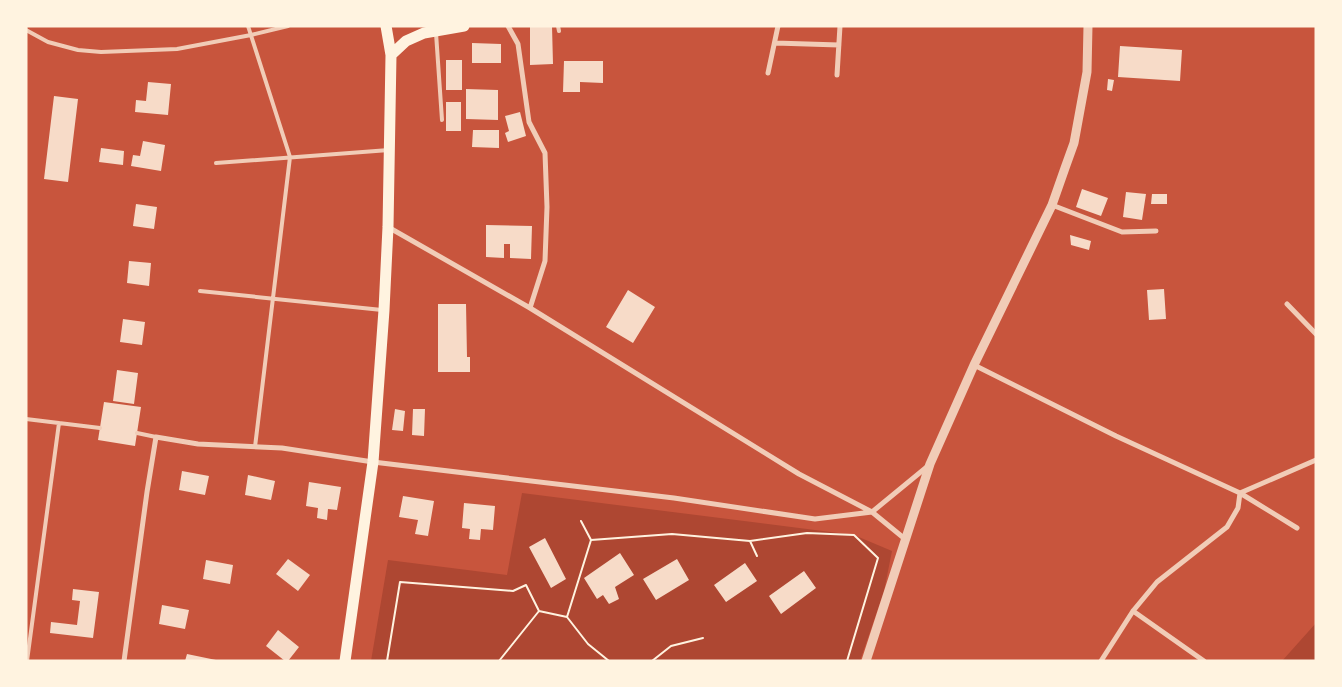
<svg xmlns="http://www.w3.org/2000/svg" width="1342" height="687" viewBox="0 0 1342 687" font-family="Jost,sans-serif">
<style>
.green{fill:#ae4732}
.building{fill:#f7dbc8}
.lines{fill:none;stroke-linecap:round;stroke-linejoin:round}
.path{stroke:#fff3e0;stroke-width:2}
.service{stroke:#f1ccb7;stroke-width:4}
.minor{stroke:#f1ccb7;stroke-width:5}
.tertiary{stroke:#f1ccb7;stroke-width:9}
.primary{stroke:#fff3e0;stroke-width:11}
</style>
<rect width="100%" height="100%" fill="#c8553d"/>
<path class="green" d="M522 493 854 535 892 551 884 591 860 661H371L388 560 507 575Z
M1316 623V661H1282Z"/>
<path class="building" d="M530 26H552L553 64 530 65Z
M472 43 501 44V63H472Z
M1120 46 1182 50 1180 81 1118 77Z
M446 60H462V90H446Z
M564 61H603V83L580 82V92H563Z
M1108 79 1114 80 1112 91 1107 90Z
M148 82 171 84 168 115 135 112 136 100 146 101Z
M466 89 498 90V120L466 119Z
M54 96 78 99 68 182 44 179Z
M446 102H461V131H446Z
M520 112 526 136 508 142 505 133 509 131 505 116Z
M473 130H499V148L472 147Z
M143 141 165 145 161 171 131 166 133 155 140 156Z
M101 148 124 151 123 165 99 162Z
M1082 189 1108 198 1101 216 1076 207Z
M1126 192 1146 194 1142 220 1123 217Z
M1152 194H1167V204H1151Z
M136 204 157 207 154 229 133 226Z
M486 225 532 226 531 259 510 258V244H504V258L486 257Z
M1070 235 1091 241 1089 250 1071 245Z
M129 261 151 263 149 286 127 283Z
M1164 289 1166 319 1149 320 1147 290Z
M628 290 655 307 633 343 606 327Z
M438 304H466L467 357H470V372H438Z
M123 319 145 322 142 345 120 342Z
M117 370 138 373 134 404 113 401Z
M104 402 141 407 135 446 98 440Z
M395 409 405 411 403 431 392 430Z
M413 409H425L424 436 412 435Z
M182 471 209 476 205 495 179 490Z
M248 475 275 481 271 500 245 495Z
M309 482 341 487 337 510 328 509 327 520 317 518 318 508 306 506Z
M403 496 434 501 428 536 415 534 418 520 399 517Z
M464 503 495 506 493 530 481 529 480 540 469 539 470 529 462 528Z
M545 538 566 579 551 588 529 547Z
M620 553 634 575 615 587 619 599 609 604 603 595 597 599 584 578Z
M288 559 310 575 298 591 276 574Z
M677 559 689 580 656 600 643 579Z
M206 560 233 565 230 584 203 579Z
M745 563 757 581 726 602 714 585Z
M804 571 816 588 781 614 769 596Z
M73 589 99 592 93 638 50 633 51 622 77 625 80 601 72 600Z
M162 605 189 610 185 629 159 624Z
M278 630 299 647 288 661H285L266 646Z
M187 654 216 660V661H185Z"/>
<g class="lines">
<path class="path" d="M591 540 672 534 750 541 757 556
M750 541 807 533 854 535 878 558 847 661
M567 617 588 644 609 661
M387 661 400 582 513 591 526 585 539 611
M499 661 539 611 567 617 591 540 581 521
M652 661 671 646 703 638"/>
<path class="service" d="M248 26 290 157 255 447
M558 26 559 31
M26 30 48 42 78 50 101 52 177 49 251 35 288 26
M436 33 442 120
M216 163 389 150
M200 291 382 310
M26 419 100 428
M137 433 156 437
M27 661 59 423"/>
<path class="minor" d="M508 26 518 44 529 122 545 153 547 207 545 261 530 308
M775 43 839 45
M768 73 778 26
M837 75 840 26
M1052 205 1122 232 1156 231
M388 227 530 308 799 474 872 512 905 539
M1287 304 1316 334
M974 365 1116 436 1240 493 1297 528
M1133 611 1204 661
M124 661 147 492 156 437 198 444 282 448 373 462 674 498 815 519 872 512 928 466
M1101 661 1133 611 1157 582 1227 527 1238 508 1240 493 1316 460"/>
<path class="tertiary" d="M866 661 930 464 974 365 1052 205 1065 168 1074 143 1087 72 1088 26"/>
<path class="primary" d="M391 55 406 41 424 33 464 26
M345 661 373 462 384 310 388 227 391 55 386 26"/>
</g>
<rect width="1342" height="687" fill="none" stroke="#fff3e0" stroke-width="55"/>
</svg>
